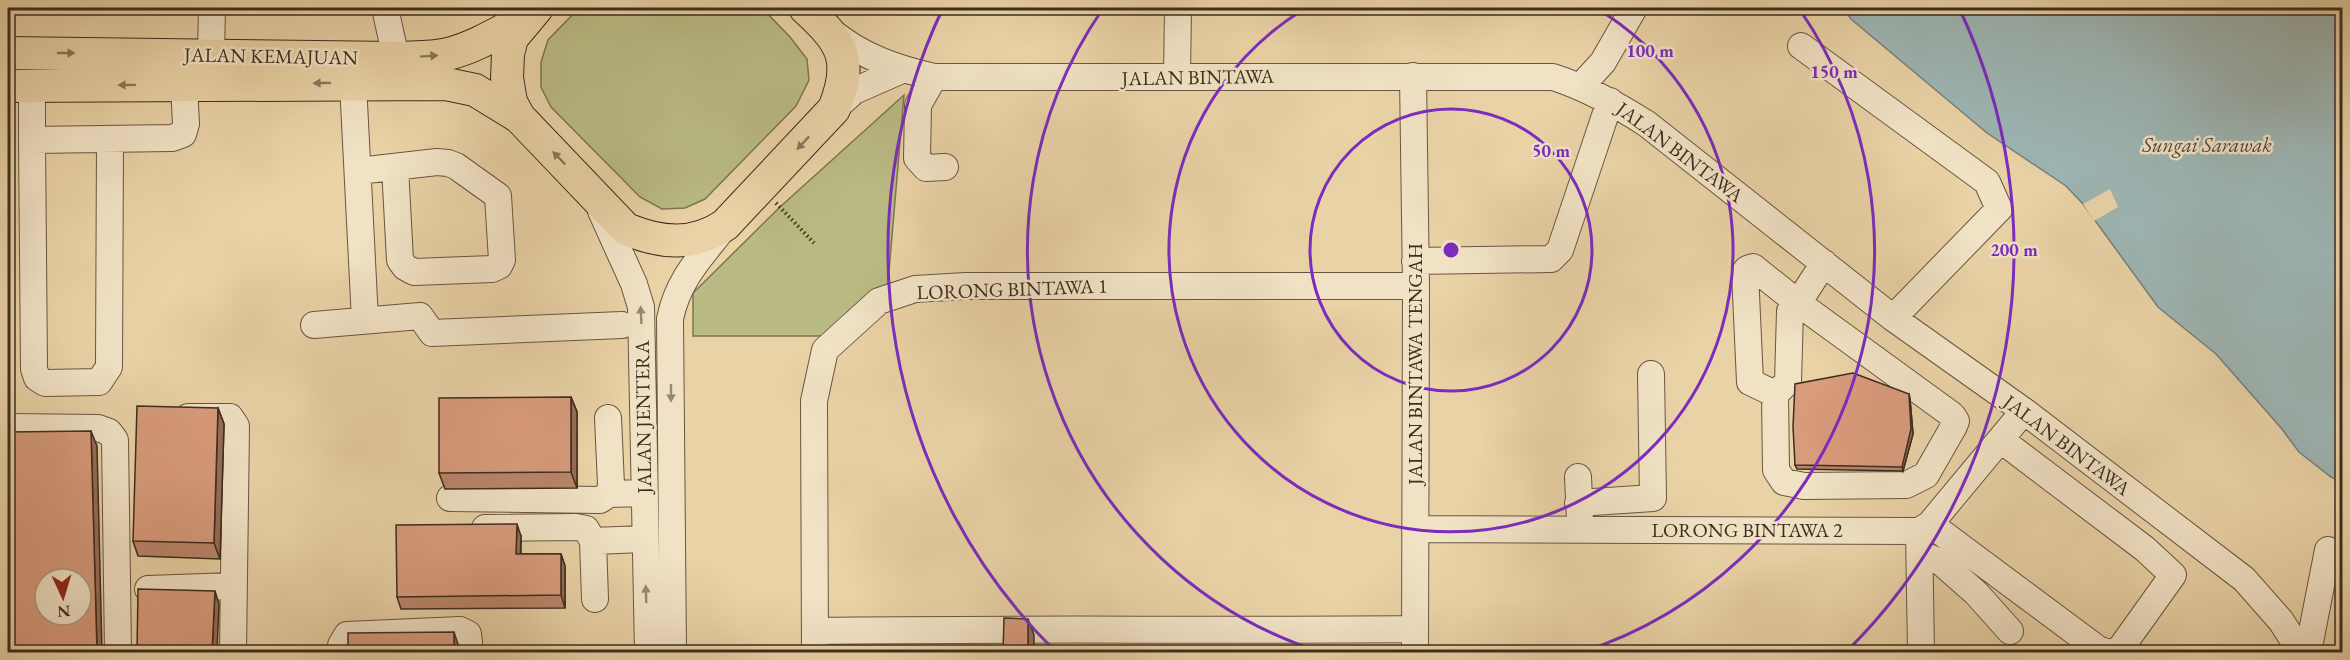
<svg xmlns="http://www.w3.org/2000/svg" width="2350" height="660" viewBox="0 0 2350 660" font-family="'EB Garamond',serif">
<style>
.green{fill:#babb84;stroke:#7c7451;stroke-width:1.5}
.water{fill:#9db5b3;stroke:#777f77;stroke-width:1.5}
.pier{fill:#e9d2a6}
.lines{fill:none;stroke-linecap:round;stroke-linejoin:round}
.minor-casing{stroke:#685640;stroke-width:28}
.major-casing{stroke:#3d2d1e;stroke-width:34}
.path{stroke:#3d2d1e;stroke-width:4;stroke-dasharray:1.5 3;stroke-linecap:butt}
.minor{stroke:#f1e2c5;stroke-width:26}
.major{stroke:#e9d2a6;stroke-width:32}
.wall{fill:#ba856b;stroke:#3d2d1e;stroke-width:1.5}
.shaded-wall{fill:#976c57;stroke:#3d2d1e;stroke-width:1.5}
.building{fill:#d89b7c;stroke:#3d2d1e;stroke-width:1.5;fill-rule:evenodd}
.oneway{fill:#8a775b}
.oneway2{fill:#978872}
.ring{fill:none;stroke:#7b2cbf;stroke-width:3}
.labels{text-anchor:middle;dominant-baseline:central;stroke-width:5;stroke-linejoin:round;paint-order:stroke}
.street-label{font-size:20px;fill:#3d2d1e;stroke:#f1e2c5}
.water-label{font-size:21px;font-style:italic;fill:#50483c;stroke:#f1e2c5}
.centre{fill:#7b2cbf;stroke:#f1e2c5;stroke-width:3}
.ring-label{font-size:18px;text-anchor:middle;font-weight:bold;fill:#7b2cbf;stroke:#f1e2c5;stroke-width:5;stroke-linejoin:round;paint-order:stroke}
</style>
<rect width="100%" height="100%" fill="#e9d2a6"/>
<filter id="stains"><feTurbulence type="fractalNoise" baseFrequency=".00333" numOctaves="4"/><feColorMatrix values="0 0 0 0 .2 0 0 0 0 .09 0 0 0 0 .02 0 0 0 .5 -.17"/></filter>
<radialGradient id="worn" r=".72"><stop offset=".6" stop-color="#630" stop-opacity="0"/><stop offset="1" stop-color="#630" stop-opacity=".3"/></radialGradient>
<path class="green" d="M579 8H762L790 37 807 59 809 80 796 106 705 199 685 208 662 209 640 197 551 107 541 87V62L548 40Z
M904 95 888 283 822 336H693V293L780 207Z"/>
<path class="water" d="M1843 8H2342V482L2331 477 2299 452 2282 429 2216 354 2158 307 2083 204 2066 186 1987 133 1851 19Z"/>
<path class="pier" d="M2110 189 2118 207 2094 221 2083 204Z"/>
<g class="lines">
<defs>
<path id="minor" d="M385 8 396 58
M832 32C863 57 895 68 934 77H1553C1587 88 1616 104 1647 124L1893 318 2024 411 2244 579 2281 621 2301 652
M1801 46 1987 182 1999 209 1893 318
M211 54 212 8
M1177 75 1178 8
M1413 76 1416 286 1415 652
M934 77 918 105 917 158 926 168 945 167
M353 83 365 320
M32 86V140L172 138 183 134 186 124 184 85
M1581 86 1603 62 1634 8
M834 109 854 91 902 70
M32 140 34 369 37 378 45 383 99 382 109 367 110 139
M358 171 437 162 448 163 456 166 498 196 502 260 499 266 492 269 414 272 405 267 400 260 395 167
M601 211 634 284 641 307 648 652
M1415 261 1551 259 1560 250 1610 101
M1798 303 1952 415 1956 421 1954 426 1926 475 1906 485 1804 486 1784 482 1776 470 1775 394 1788 382 1790 311Z
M314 325 420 316 432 333 622 325
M1775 394 1750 382 1745 272 1747 269 1753 267 1798 303 1824 263
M188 417H230L236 426 233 652
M608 418 611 485 609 494
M8 427 98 428 109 432 115 440 118 652
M2001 440 2145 549 2173 575 2120 649 2113 652
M1578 477 1580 520
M450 498 600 500 609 494 644 493
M1578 503 1653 498 1651 374
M1930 524 2098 649 2106 652
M485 528 576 527 586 529 593 541 595 599
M1415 529 1919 531 1930 524 2024 411
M1919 531 1921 652
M593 541 644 539
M1920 553 1942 563 1976 593 2010 631
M148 589 232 586
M816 631C1015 628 1215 631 1415 629
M341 652V645L347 635 460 630 468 634 470 652
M673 652 670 319C678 279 701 257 725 226
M815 652 814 401 825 350 879 301 915 289 966 286H1416
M2308 652 2328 550"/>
<path id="major" d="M537 8 512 38 508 54 507 78 511 102 519 117 626 229C660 243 693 247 725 225L834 109C854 59 842 42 805 8
M8 53 396 58C413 57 432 58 448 54 476 47 501 31 526 18
M8 86 446 84 475 90 519 117"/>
</defs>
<use href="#minor" class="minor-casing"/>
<use href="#major" class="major-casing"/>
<path class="path" d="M776 203 814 243"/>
<use href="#minor" class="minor"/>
<use href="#major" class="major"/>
</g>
<path class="wall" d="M1909 394 1910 399 1913 434 1903 471 1797 469 1795 465Z
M571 397 577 412V488L445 489 439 473Z
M218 408 224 424 220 559 138 556 133 541Z
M521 536V554H561L565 566V608L401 609 397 597Z"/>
<path class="shaded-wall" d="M1909 394 1910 399 1913 434 1903 471 1902 467Z
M571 397 577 412V488L571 472Z
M218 408 224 424 220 559 214 543Z
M91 431 97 446 102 652H97Z
M517 524 521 536 520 566 516 554Z
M561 554 565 566V608L561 595Z
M215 591 219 604 217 652H212Z
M1028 619 1034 635V652H1028Z
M454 632 458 644V652H454Z"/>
<path class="building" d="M1853 373 1909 394 1911 429 1902 467 1795 465 1793 427 1795 384Z
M571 397V472L439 473V398Z
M137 406 218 408 214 543 133 541Z
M91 431 97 652H8V432ZM45 579H81V615H45Z
M517 524 516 554H561V595L397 597 396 525Z
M138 589 215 591 212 652H137Z
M1004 618 1028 619V652H1003Z
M454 632V652H348V633Z"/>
<defs><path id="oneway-solid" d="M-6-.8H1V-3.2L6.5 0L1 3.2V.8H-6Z" transform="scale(1.5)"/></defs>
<g class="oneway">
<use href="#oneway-solid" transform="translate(66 53)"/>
<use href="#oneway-solid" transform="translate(429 56) rotate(-4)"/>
<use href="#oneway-solid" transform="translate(322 83) rotate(179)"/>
<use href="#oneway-solid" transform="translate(127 85) rotate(179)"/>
<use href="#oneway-solid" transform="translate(803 143) rotate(133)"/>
<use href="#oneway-solid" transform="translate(559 158) rotate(-134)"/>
</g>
<g class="oneway2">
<use href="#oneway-solid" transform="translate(641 315) rotate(-93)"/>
<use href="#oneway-solid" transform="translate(671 393) rotate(90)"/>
<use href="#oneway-solid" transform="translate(646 594) rotate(-92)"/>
</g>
<g class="ring">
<circle cx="1451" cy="250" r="141"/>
<path d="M1596 8A282 282 0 1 1 1306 8"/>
<path d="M1320 652A423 423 0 0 1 1102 10M1800 10A423 423 0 0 1 1582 652"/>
<path d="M1056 652A563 563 0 0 1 943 8M1959 8A563 563 0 0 1 1846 652"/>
</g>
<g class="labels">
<g class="street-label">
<text transform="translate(271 56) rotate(1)">JALAN KEMAJUAN</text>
<text transform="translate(1198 77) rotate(-1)">JALAN BINTAWA</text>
<text transform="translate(1680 152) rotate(37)">JALAN BINTAWA</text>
<text transform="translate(1012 289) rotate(-2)">LORONG BINTAWA 1</text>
<text transform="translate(1415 364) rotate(-90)">JALAN BINTAWA TENGAH</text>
<text transform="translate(643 417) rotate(-91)">JALAN JENTERA</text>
<text transform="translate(2067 445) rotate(37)">JALAN BINTAWA</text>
<text x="1747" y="530">LORONG BINTAWA 2</text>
</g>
<g class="water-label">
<text x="2207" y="144">Sungai Sarawak</text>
</g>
</g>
<circle cx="1451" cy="250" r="9" class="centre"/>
<g class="ring-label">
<text x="1650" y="57">100 m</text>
<text x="1834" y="78">150 m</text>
<text x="1551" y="157">50 m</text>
<text x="2014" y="256">200 m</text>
</g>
<rect width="2350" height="660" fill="none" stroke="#e9d2a6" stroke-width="30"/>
<rect x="9" y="9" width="2332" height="642" fill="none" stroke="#3d2d1e" stroke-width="3"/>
<rect x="15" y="15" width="2320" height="630" fill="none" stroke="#3d2d1e" stroke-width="1.5"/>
<g transform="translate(63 597) rotate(176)"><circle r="28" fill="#f1e2c5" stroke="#a99a82" stroke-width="1.5"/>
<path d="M0-4.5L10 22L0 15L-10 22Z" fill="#8f2418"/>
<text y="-9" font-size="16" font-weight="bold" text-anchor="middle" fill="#3d2d1e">N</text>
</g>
<rect width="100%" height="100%" filter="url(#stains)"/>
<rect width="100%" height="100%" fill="url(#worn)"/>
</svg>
